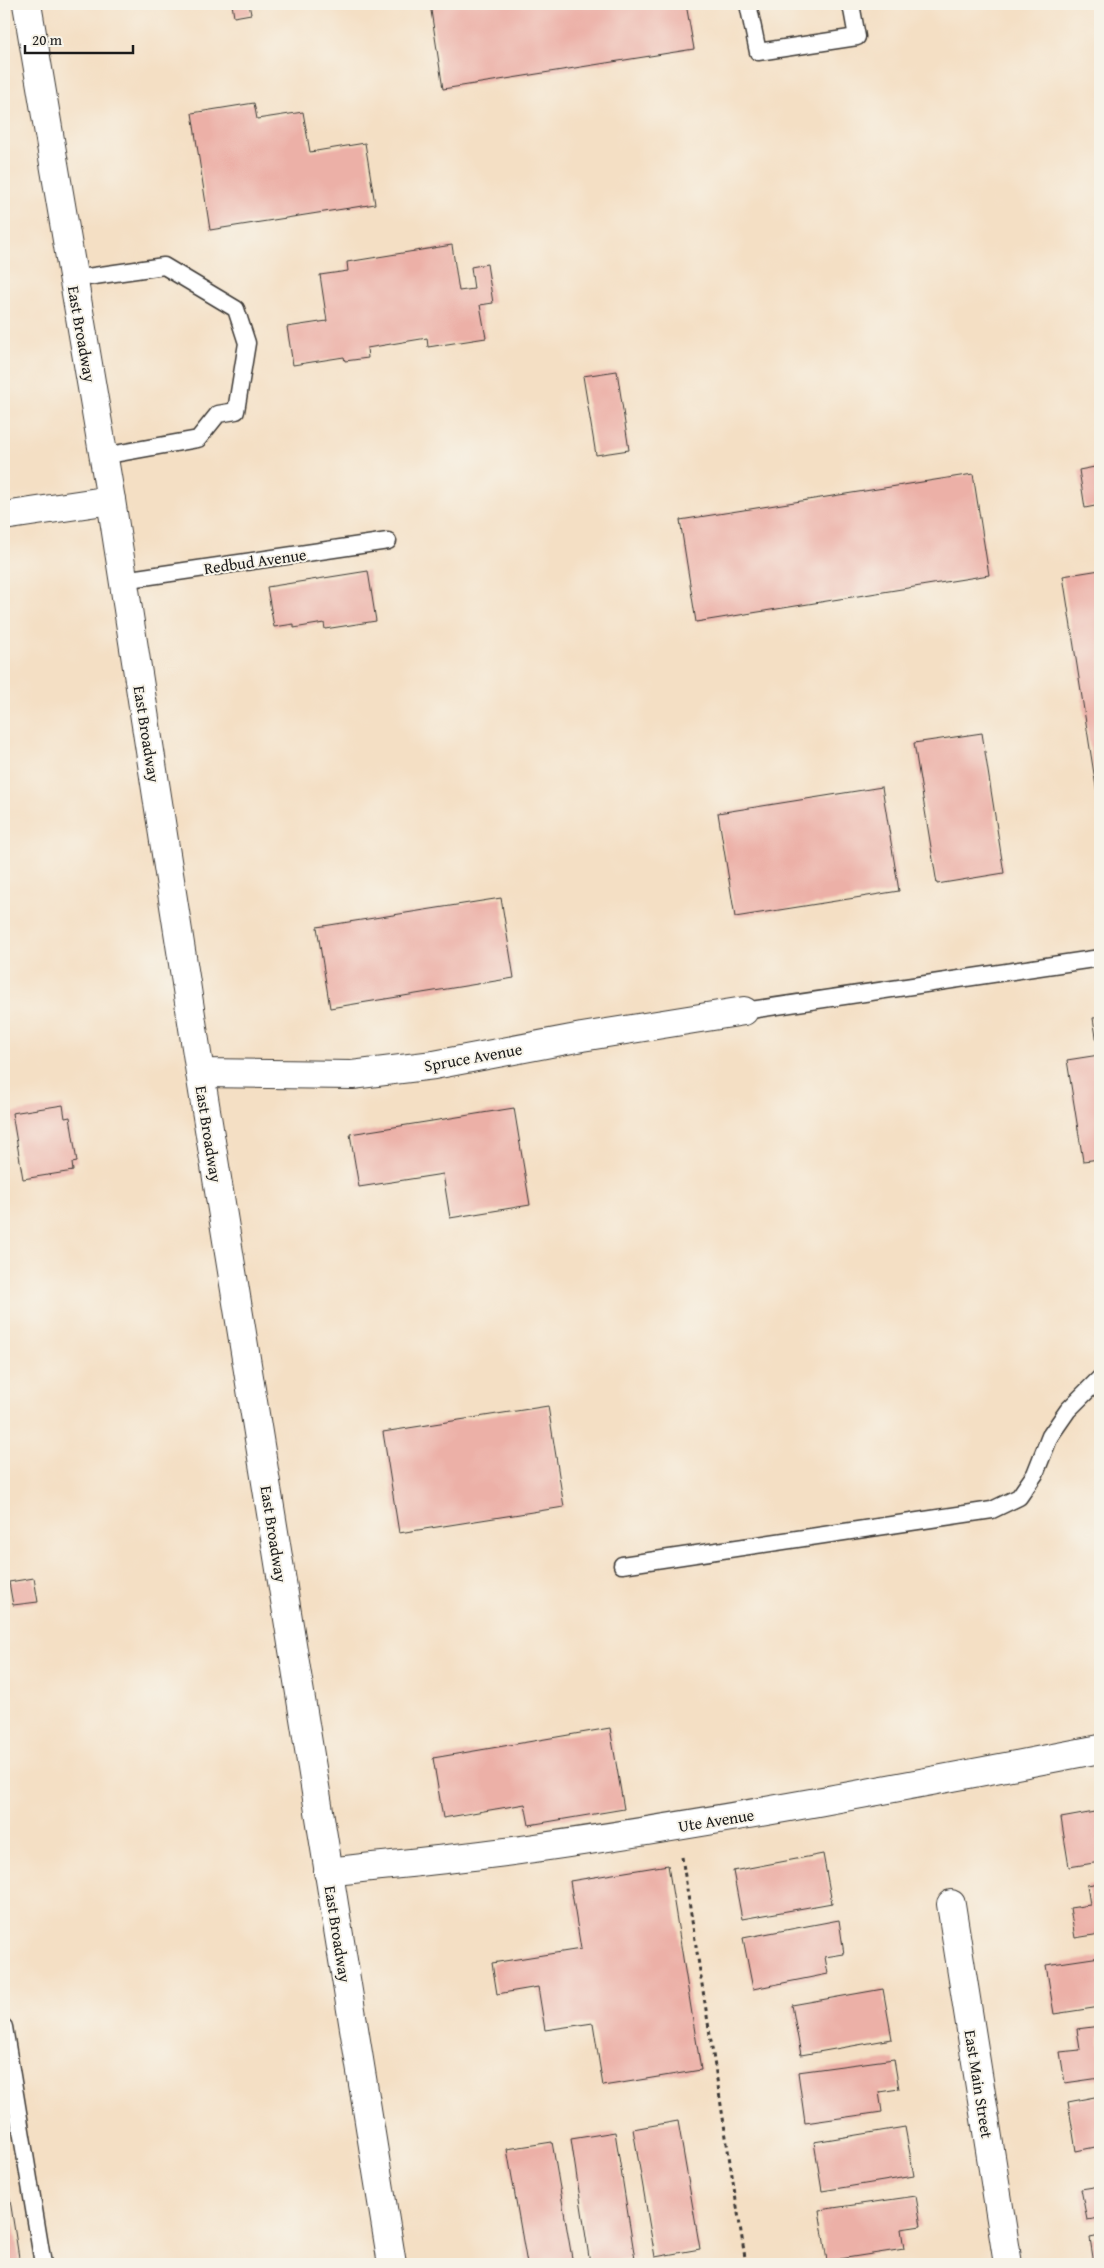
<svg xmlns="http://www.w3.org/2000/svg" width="1104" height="2268" viewBox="0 0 1104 2268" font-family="'Gentium Book Plus',serif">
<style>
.building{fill:#ecb0a7}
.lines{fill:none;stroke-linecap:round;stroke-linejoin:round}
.service-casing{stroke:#3c3935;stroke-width:19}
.minor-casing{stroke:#3c3935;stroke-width:30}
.secondary-casing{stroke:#3c3935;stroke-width:30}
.path{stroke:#3c3935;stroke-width:3;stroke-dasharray:4 4;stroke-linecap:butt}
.service{stroke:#fff;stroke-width:16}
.minor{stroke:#fff;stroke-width:28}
.secondary{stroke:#fff;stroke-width:28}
.labels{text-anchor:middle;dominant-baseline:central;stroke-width:4;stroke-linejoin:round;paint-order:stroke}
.street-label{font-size:16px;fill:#1c1c1c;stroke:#f7f3e8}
</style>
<rect width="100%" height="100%" fill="#f7f3e8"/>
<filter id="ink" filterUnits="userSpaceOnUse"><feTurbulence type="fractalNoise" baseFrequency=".02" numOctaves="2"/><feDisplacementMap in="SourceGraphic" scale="10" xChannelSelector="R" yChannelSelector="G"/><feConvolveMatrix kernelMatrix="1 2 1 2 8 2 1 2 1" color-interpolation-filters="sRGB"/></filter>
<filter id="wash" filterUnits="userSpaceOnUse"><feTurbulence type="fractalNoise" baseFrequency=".0096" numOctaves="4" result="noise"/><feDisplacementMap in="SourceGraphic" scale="20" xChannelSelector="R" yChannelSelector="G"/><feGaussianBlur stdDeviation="1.12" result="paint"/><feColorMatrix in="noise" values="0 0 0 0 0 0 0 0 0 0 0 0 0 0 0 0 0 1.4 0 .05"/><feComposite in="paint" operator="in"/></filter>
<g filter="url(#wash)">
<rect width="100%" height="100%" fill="#f4dfc4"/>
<g id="blocks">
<path class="building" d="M232 4H249L251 14 234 17Z
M430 4H686L694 49 443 89Z
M254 103 257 119 303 112 310 152 365 143 375 204 210 230 192 113Z
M452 245 459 291 474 289 471 267 487 264 493 303 480 305 486 338 428 347 427 338 367 348 368 358 345 361 344 357 293 365 287 327 327 321 320 275 348 271 347 262Z
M617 371 629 450 596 455 583 376Z
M1100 466V505L1085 508 1079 470Z
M973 474 989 575 696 622 680 520Z
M1100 570V806H1099L1063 576Z
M368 571 376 621 325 629 324 623 294 628V624L274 627 267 587Z
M982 733 1004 873 937 884 914 743Z
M882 787 899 891 735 917 718 813Z
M501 898 514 978 330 1008 317 927Z
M1100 1017V1159L1083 1161 1067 1060 1099 1055 1093 1018Z
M63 1105 65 1118 70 1117 77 1162 72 1163 73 1171 23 1179 12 1113Z
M514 1108 530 1205 450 1218 443 1174 359 1187 350 1134Z
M548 1406 564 1507 399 1533 383 1432Z
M34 1578 38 1602 13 1605 9 1582Z
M610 1728 624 1809 529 1825 525 1804 443 1818 433 1758Z
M1100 1811V1862L1069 1867 1061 1818Z
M823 1854 832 1903 742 1919 733 1871Z
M668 1865 701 2070 603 2086 593 2023 545 2030 538 1987 497 1994 492 1963 581 1949 570 1881Z
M1100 1883V1934L1075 1938 1070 1908 1090 1905 1087 1885Z
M839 1920 844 1954 825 1957 828 1974 753 1989 743 1938Z
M1100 1957V2007L1054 2014 1046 1965Z
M883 1989 892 2039 801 2055 792 2005Z
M1100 2026V2078L1065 2083 1060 2052 1080 2050 1077 2029Z
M894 2059 899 2089 879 2092 882 2112 805 2123 798 2072Z
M1100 2096V2146L1076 2151 1068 2102Z
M678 2121 700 2249 655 2257 633 2129Z
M905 2127 914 2176 822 2191 814 2142Z
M615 2132 635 2259 590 2264 571 2139Z
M552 2142 573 2264H527L507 2149Z
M4 2168H5L20 2264H4Z
M1100 2186V2218L1087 2220 1081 2189Z
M916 2196 921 2226 901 2229 904 2249 827 2261 819 2210Z
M1100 2236V2264H1094L1090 2238Z"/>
</g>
</g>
<g filter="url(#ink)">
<use href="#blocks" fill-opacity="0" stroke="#3c3935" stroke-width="1"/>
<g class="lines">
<defs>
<path id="service" d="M748 4 758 52 857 37 851 4
M73 279 164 266 236 309 247 343 236 411 218 414 198 439 103 456
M123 580 388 541
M744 1011 1100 958
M622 1565 992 1510 1019 1497 1035 1474 1050 1436 1068 1410 1100 1378
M4 2027 43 2264"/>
<path id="minor" d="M4 516 111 500
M200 1073 352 1075 434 1065 582 1037 744 1011
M328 1872C397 1864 466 1858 535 1848 724 1821 912 1785 1100 1749
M951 1904 1008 2264"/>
<path id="secondary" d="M27 4 111 500 200 1073 392 2264"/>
</defs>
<use href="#service" class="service-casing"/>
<use href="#minor" class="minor-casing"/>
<use href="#secondary" class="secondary-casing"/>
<path class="path" d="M682 1857 746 2264"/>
<use href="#service" class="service"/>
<use href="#minor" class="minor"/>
<use href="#secondary" class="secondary"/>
</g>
</g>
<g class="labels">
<g class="street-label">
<text transform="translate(82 334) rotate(80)">East Broadway</text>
<text transform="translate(255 561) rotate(-8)">Redbud Avenue</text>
<text transform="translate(147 734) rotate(81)">East Broadway</text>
<text transform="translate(473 1057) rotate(-10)">Spruce Avenue</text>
<text transform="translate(209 1134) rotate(81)">East Broadway</text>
<text transform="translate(274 1534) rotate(81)">East Broadway</text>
<text transform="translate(716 1820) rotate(-9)">Ute Avenue</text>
<text transform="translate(338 1934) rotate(81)">East Broadway</text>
<text transform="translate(979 2084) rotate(81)">East Main Street</text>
</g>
</g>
<rect width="1104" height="2268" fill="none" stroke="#f7f3e8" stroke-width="20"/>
<path d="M25 45v8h108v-8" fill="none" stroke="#1c1c1c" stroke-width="2.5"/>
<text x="32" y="45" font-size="15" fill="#1c1c1c" stroke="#f7f3e8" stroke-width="4" paint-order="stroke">20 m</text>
</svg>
